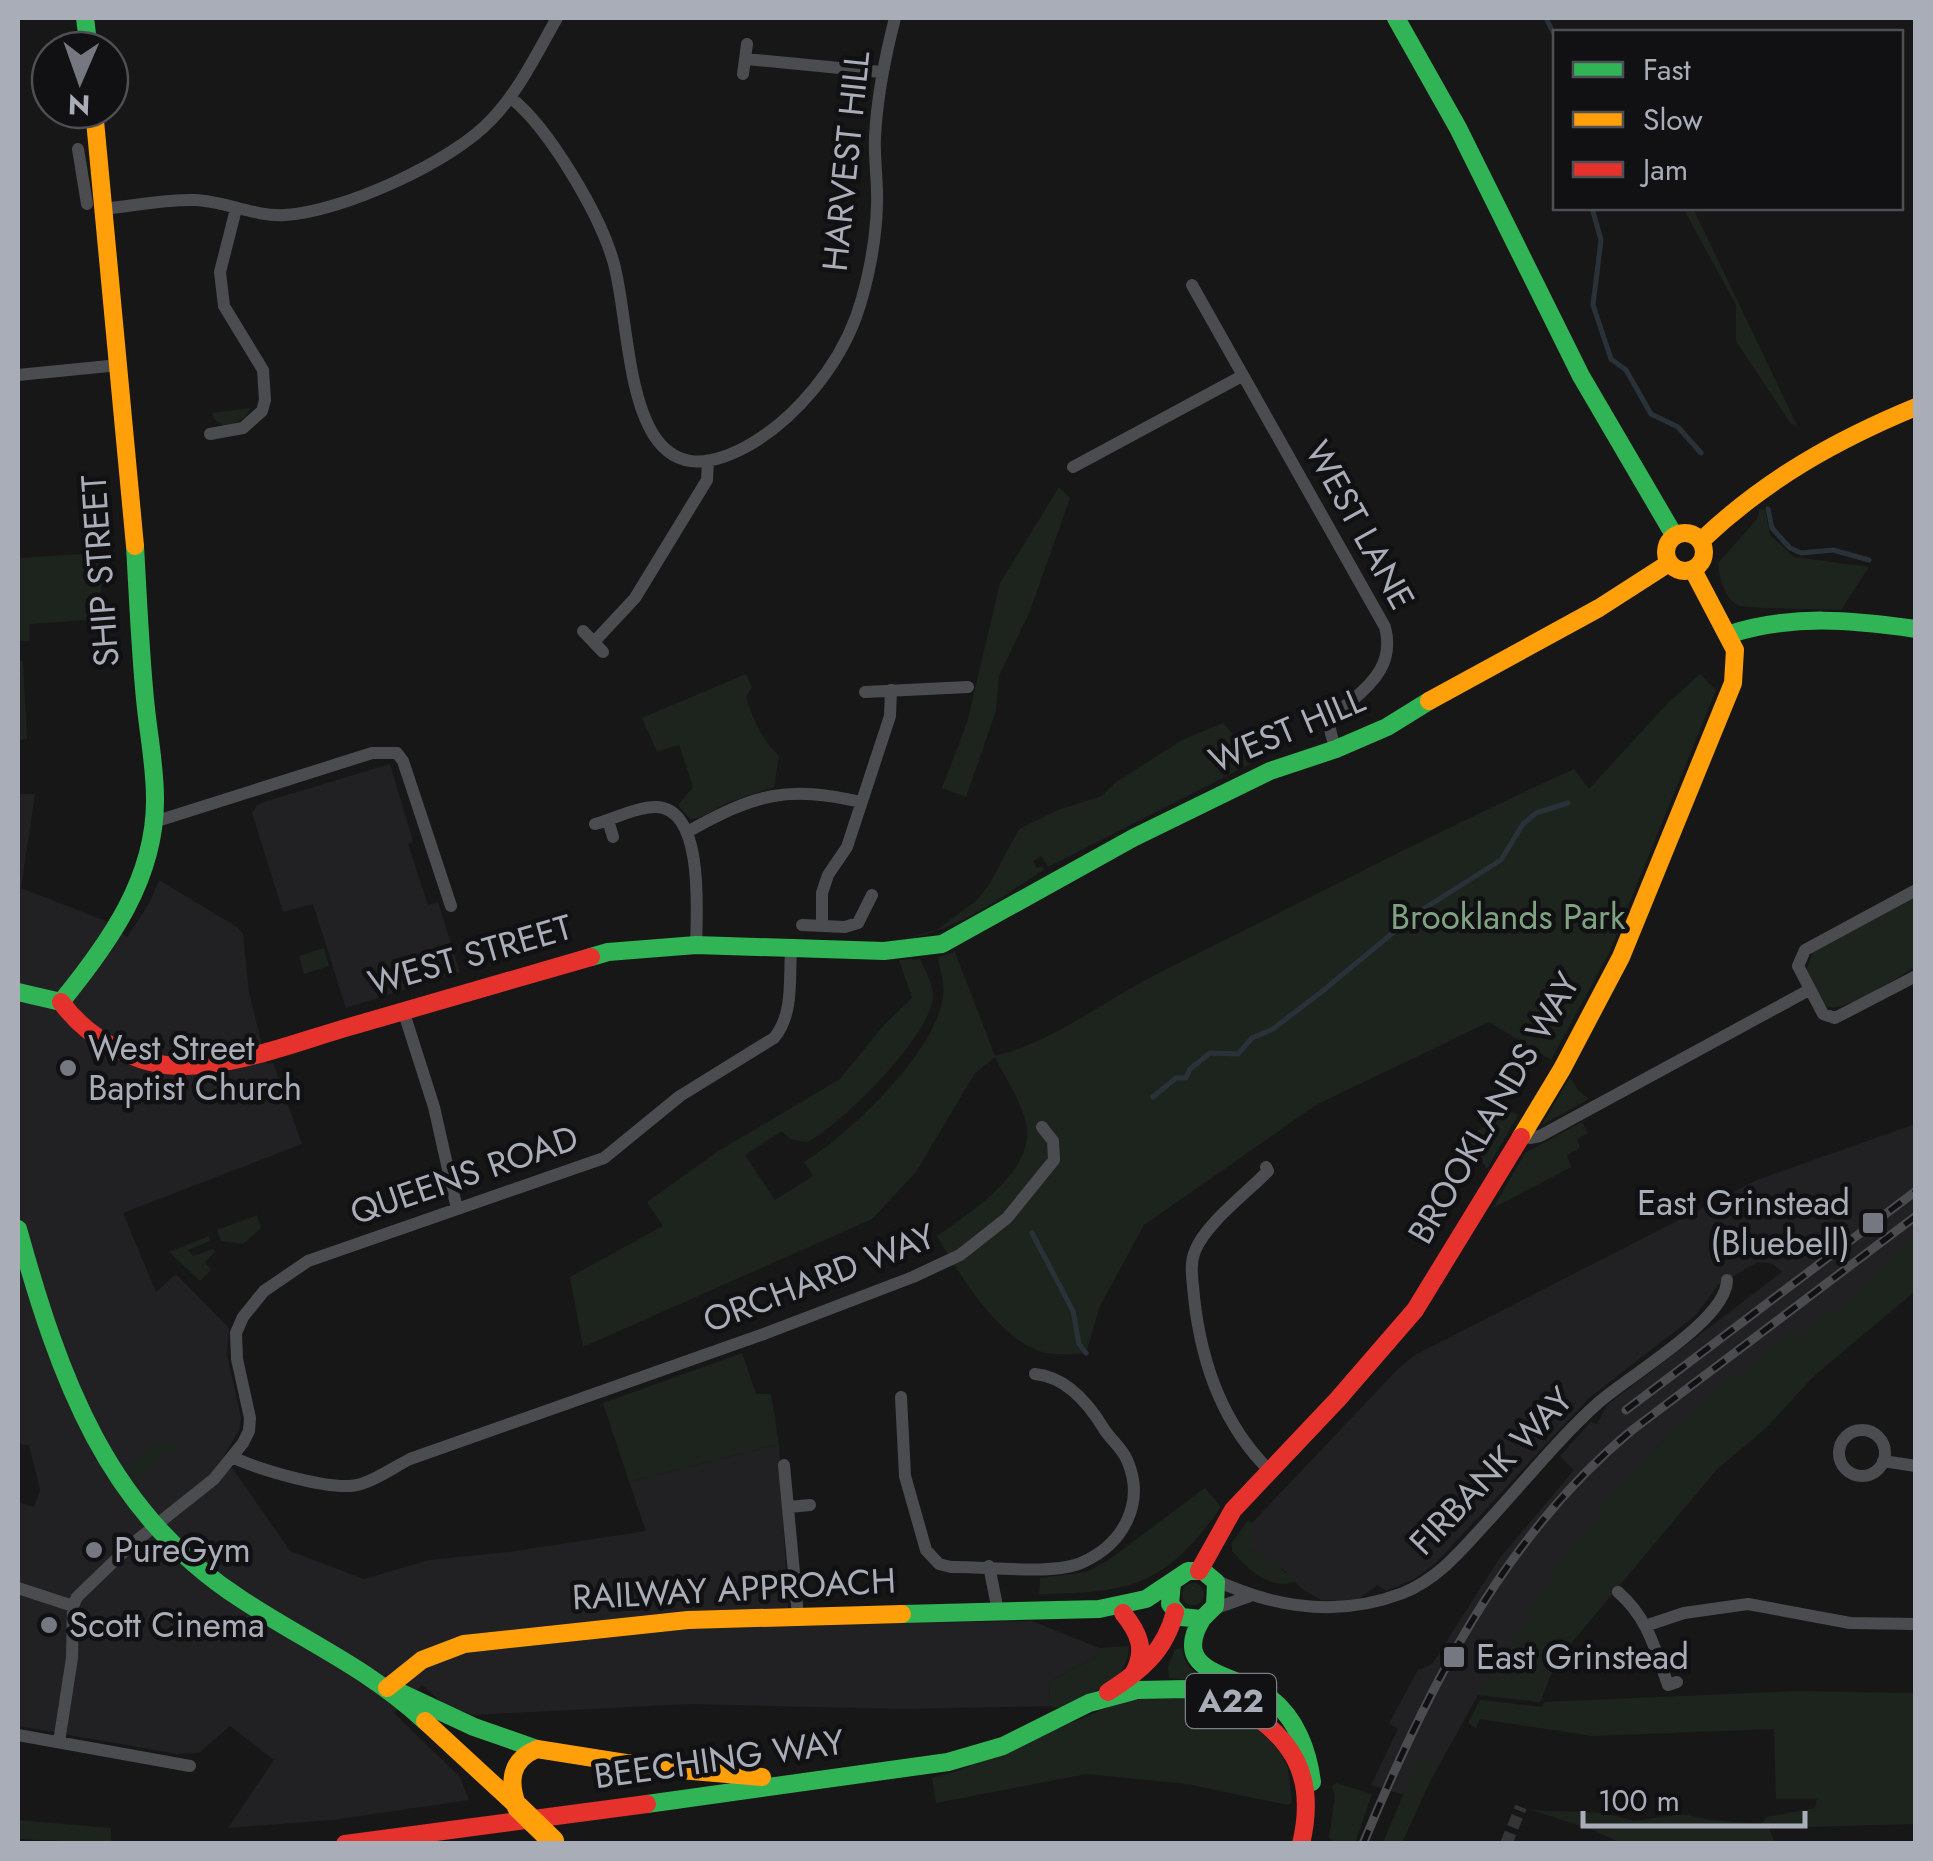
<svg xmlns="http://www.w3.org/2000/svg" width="1933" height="1861" viewBox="0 0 1933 1861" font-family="Jost,sans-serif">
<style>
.built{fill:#212123}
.green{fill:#1d241e}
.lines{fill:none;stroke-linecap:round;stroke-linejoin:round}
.stream{stroke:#2a3239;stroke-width:5}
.street-tunnel{stroke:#343537;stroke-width:12;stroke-dasharray:12 6;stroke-linecap:butt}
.street{stroke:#4b4c50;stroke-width:12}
.fast{stroke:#30b455;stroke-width:18}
.slow{stroke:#ff9f0a;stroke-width:18}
.jam{stroke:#e5322d;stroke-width:18}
.rail-casing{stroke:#4b4c4f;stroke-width:9}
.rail{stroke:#111113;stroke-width:5;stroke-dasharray:15;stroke-linecap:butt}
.slow-bridge{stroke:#ff9f0a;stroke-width:22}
.poi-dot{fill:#757880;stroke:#111113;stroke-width:4}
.labels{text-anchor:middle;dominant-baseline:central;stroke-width:9;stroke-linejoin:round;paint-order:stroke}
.shield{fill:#111113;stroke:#7b7e86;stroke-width:2.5}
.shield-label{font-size:32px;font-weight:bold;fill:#a8adb8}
.street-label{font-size:35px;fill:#a8adb8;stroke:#111113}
.park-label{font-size:35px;fill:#7fa381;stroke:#111113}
.poi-label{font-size:35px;fill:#a8adb8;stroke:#111113;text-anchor:start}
</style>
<rect width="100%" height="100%" fill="#171717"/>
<path class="built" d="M390 764 413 841 408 844 428 905 438 902 460 972 346 1008 313 904 283 912 252 813 257 805 267 801Z
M18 794H35L21 888 106 921 127 937 150 902 159 880 237 927 243 934 249 993 262 1045 267 1064 273 1063 302 1144 123 1213 156 1292 176 1274 229 1328 227 1355 241 1418 239 1430 224 1456 290 1551 364 1579 429 1560 508 1552 646 1531 629 1482 779 1444 789 1625 1032 1621 1099 1648 1094 1658 1050 1681 1049 1706 903 1709 688 1704 473 1715 445 1705 422 1685 394 1713 460 1777 469 1800 333 1820 228 1828 274 1760 230 1726 199 1753 177 1754 18 1726V1502L34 1507 40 1490 29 1445H22L18 1439Z
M1915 1124V1291L1814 1376 1766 1428 1717 1469 1557 1660 1540 1702 1478 1695 1420 1800 1371 1785 1398 1729 1389 1723 1418 1670 1432 1664 1499 1559 1574 1470 1560 1456 1591 1422 1597 1424 1607 1405 1782 1272 1773 1264 1758 1262 1718 1285 1696 1315 1589 1398 1435 1564 1414 1579 1386 1591 1377 1585 1357 1600H1321L1302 1589 1283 1569 1273 1568 1252 1549V1523L1398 1369 1415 1355 1757 1180Z"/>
<path class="green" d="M1668 208H1693L1797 425 1791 424 1736 341V305L1683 208Z
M251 408 244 418 226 427 214 419 212 413Z
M1059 487 1070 498 1030 611 999 676 996 711 966 797 942 788 967 723 1000 583Z
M1759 509 1765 510 1770 535 1794 557 1869 567 1841 610C1826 609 1744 609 1738 605 1723 597 1720 578 1718 563L1758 518Z
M99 553 103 619 29 624V641H18V558Z
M18 661H23L27 739 18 740Z
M746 674 752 687 746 697C752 717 763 742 779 756L774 787 727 803 699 818 690 819 678 805 693 787 679 745 657 752 642 718Z
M1700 674 1716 690 1610 951 1551 1060 1489 1022 1316 1105 1144 1225 1100 1306 1086 1353C1072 1354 1052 1356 1039 1351 997 1336 958 1273 937 1236 970 1213 1032 1173 1027 1128 1024 1105 1005 1078 995 1057L975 1073 916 1172 872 1219 583 1347 570 1277 663 1226 647 1202 717 1152 840 1079 883 1026 912 998 899 960 920 959C925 970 933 984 933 996 933 1033 840 1127 807 1142L790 1139 782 1131 745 1155 775 1200 813 1176 804 1162C849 1135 937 1051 943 996 945 983 940 970 938 957L955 952 995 1056C1055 1041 1102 1002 1157 974 1296 905 1433 833 1574 769L1589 789 1666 705Z
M1223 723 1243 745 1262 758 1048 867 1041 856 1033 861 1037 868 1042 866 1044 870C1000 897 957 932 905 938L937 930 977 900 990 883 1019 829 1058 810 1102 796 1115 783 1182 740Z
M1915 897V967C1899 976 1842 1015 1827 1006 1817 1000 1811 981 1806 971L1813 952Z
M324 948 329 966 304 974 299 956Z
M1570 1077 1578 1090 1589 1099 1542 1125Z
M1512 1112 1518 1115 1487 1169 1467 1136Z
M1582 1122 1588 1133 1577 1139 1580 1148 1567 1155 1571 1167 1493 1208 1525 1153Z
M257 1215 261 1228 243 1244 221 1241 217 1230Z
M209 1236 210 1241 188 1250 193 1256 213 1249 215 1252 205 1262 211 1270 200 1281 169 1252Z
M1915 1236V1291L1814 1376 1766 1428 1717 1469 1557 1660 1540 1702 1478 1694 1496 1673 1542 1591 1602 1507 1676 1426 1772 1347 1844 1305 1866 1278Z
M742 1353 756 1394H771L779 1444 629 1482 603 1403Z
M170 1441 176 1447 137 1482 125 1466 158 1443 162 1447Z
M1205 1488 1221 1507C1165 1586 1131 1593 1039 1594L1040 1578 1087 1572 1107 1561Z
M1248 1520 1252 1523V1549C1268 1563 1281 1567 1296 1581 1272 1592 1247 1569 1232 1551V1543Z
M1182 1594a11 11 0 1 1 22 0a11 11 0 1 1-22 0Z
M1129 1646C1128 1685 1088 1694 1058 1708L1049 1706 1050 1681 1094 1658 1099 1648Z
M1182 1648C1183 1662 1191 1671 1203 1677L1202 1681 1169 1678 1168 1668 1175 1649Z
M1796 1691 1915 1693V1824L1769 1828 1775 1843H1621L1593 1830 1531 1810 1605 1813 1634 1821 1682 1814 1710 1820 1761 1824 1767 1817 1815 1808 1817 1799H1776L1774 1729 1592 1736 1480 1719 1476 1728 1468 1723 1480 1700 1542 1707 1545 1702Z
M1172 1695 1244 1715 1280 1752 1288 1768 1292 1802 1288 1805 1187 1784 1086 1774 936 1803 932 1778 958 1771 1118 1703Z
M1420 1754 1439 1762 1402 1843H1383Z
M1336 1783 1372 1794 1355 1843H1335L1329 1838 1335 1796 1332 1787Z
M18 1820 111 1828V1843L18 1839Z"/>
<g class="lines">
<path class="stream" d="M1546 18 1556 38
M1556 101V108
M1592 208 1601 240 1593 305 1611 359 1626 370 1651 414 1678 427 1701 453
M1768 509 1772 528 1790 548 1801 553 1833 550 1869 560
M1153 1097 1176 1078H1186L1190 1069 1210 1053 1238 1054 1252 1038 1273 1029 1320 993 1417 913 1501 860 1523 824 1536 813 1568 803
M1032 1233 1073 1311 1079 1344 1086 1353"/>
<path class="street-tunnel" d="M1506 1844 1521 1807"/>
<path class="street" d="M746 59 881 72
M743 74 747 44
M511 98C549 128 601 216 614 264 634 337 622 518 751 444 797 417 838 366 856 317 868 283 876 241 877 205 878 183 874 160 875 137 877 96 885 57 895 18
M78 149 87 204
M103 209C133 206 165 199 195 200 225 201 255 217 285 215 342 212 452 162 491 120 519 91 537 53 557 18
M1192 285 1385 627C1394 661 1375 682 1350 702 1345 706 1336 712 1332 718 1327 728 1333 739 1336 749
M18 375 119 365
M210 434 243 428 262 411 265 400 263 370 224 306 220 272 236 209
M1073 467 1242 376
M583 631 603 652
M594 642 635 598 707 480 708 461
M865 692 968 687
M608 820 613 837
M154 822 372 753H397L403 761 451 906
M595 824C614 819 636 807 656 807 704 808 697 911 696 945
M689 831C755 794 787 785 861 802
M1916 890 1805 950 1798 966 1823 1014 1835 1018 1916 976
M802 925 845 927 858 923 872 895
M822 925V893L828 875 847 847 890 716 891 690
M403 1010 434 1107 457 1209
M1522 1134 1530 1138 1540 1136 1809 990
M1266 1167 1268 1171C1248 1192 1205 1224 1195 1251 1189 1265 1193 1281 1194 1297 1201 1362 1222 1424 1270 1471
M901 1397 905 1476 926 1550 939 1564 951 1567C986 1566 1054 1576 1083 1562 1123 1544 1146 1503 1127 1460 1122 1448 1111 1440 1104 1429 1089 1404 1066 1377 1035 1374
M1839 1453a23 23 0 1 1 46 0a23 23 0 1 1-46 0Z
M232 1457C258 1469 334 1493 361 1484 378 1479 394 1467 410 1459L764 1334 913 1277 960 1255 1007 1218 1054 1160 1053 1141 1042 1127
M1883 1461 1916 1466
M784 1465 798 1616
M789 1507 810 1505
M989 1566 998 1611
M1213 1579C1274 1608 1338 1618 1403 1593 1440 1578 1463 1548 1489 1520 1525 1481 1559 1438 1598 1403 1628 1376 1727 1320 1727 1280
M18 1588 73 1606
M1618 1592C1648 1618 1655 1649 1668 1685L1677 1682
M1216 1608 1250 1596
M1648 1625 1684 1613 1748 1604 1850 1623 1916 1624
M18 1735 190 1766
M59 1742 72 1658 73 1606 77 1597 131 1545 214 1479 243 1443 249 1431 250 1418 237 1359 236 1333 243 1317 264 1291 308 1261 604 1158 680 1096 774 1038C794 1014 789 979 791 950"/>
<path class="fast" d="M85 18 89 50
M1396 18 1458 128 1581 376 1674 535
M1730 634C1792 614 1853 620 1916 629
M591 957 608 952 696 945 884 951 942 944 1133 838 1270 771 1336 749 1387 727 1429 701
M18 992 61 1002
M61 1002C109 943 156 878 155 798 155 765 148 732 145 699 140 648 138 597 135 546
M18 1229C59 1376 106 1512 241 1599 306 1642 365 1666 425 1721
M902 1614 1099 1609 1146 1599 1188 1571H1203L1216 1582 1215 1606 1202 1619 1181 1617 1170 1604 1172 1583
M1202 1619C1168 1675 1238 1674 1270 1698 1296 1718 1308 1751 1312 1782
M397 1691 474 1727 537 1749
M647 1804 948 1762 1003 1746 1089 1703 1137 1690 1187 1689 1236 1704"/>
<path class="slow" d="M94 110 135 546
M1666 552a19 19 0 1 1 38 0a19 19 0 1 1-38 0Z
M1702 540C1765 480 1836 440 1916 407
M1429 701 1599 608 1669 563
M1521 1137 1562 1069 1621 957 1733 683 1735 650 1693 570
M387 1688 422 1660 464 1644 688 1620 902 1614
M425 1721 517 1806
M518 1807C508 1782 510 1760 537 1749L657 1768 762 1777"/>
<path class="jam" d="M61 1002C88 1039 138 1067 185 1066 238 1065 292 1044 342 1029 425 1005 508 981 591 957
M1199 1571 1233 1510 1338 1399 1415 1310 1521 1137
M1123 1613C1139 1633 1147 1650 1133 1674
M1108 1692C1141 1671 1165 1651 1175 1612
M1236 1704C1294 1737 1317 1777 1301 1844
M345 1844 647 1804"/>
<defs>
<path id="rail" d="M1626 1410 1916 1191
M1363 1844C1426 1692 1502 1538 1631 1431L1916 1216"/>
</defs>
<use href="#rail" class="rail-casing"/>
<use href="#rail" class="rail"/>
<path class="slow-bridge" d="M518 1807 553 1841"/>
</g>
<g class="poi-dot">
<circle cx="68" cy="1068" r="10"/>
<rect x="1861" y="1211" width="24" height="24" rx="5"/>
<circle cx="94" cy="1550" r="10"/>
<circle cx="49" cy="1625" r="10"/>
<rect x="1442" y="1645" width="24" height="24" rx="5"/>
</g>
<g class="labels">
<rect class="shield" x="1186" y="1674" width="90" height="54" rx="8"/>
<g class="shield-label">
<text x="1231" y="1701">A22</text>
</g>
<g class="street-label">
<text transform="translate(846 161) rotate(-84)">HARVEST HILL</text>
<text transform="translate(1360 525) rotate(61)">WEST LANE</text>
<text transform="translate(100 571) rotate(-94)">SHIP STREET</text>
<text transform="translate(1287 730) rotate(-23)">WEST HILL</text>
<text transform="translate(470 955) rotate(-16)">WEST STREET</text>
<text transform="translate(1494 1108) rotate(-60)">BROOKLANDS WAY</text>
<text transform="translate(464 1175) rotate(-19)">QUEENS ROAD</text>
<text transform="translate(819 1278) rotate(-21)">ORCHARD WAY</text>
<text transform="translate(1491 1471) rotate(-46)">FIRBANK WAY</text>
<text transform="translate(734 1589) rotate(-3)">RAILWAY APPROACH</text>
<text transform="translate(719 1759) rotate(-8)">BEECHING WAY</text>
</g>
<g class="park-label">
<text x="1508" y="917">Brooklands Park</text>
</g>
<g class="poi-label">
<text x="88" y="1048">West Street<tspan x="88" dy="40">Baptist Church</tspan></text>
<text x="1850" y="1203" text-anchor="end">East Grinstead<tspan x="1850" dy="40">(Bluebell)</tspan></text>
<text x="114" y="1550">PureGym</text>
<text x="69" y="1625">Scott Cinema</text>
<text x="1476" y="1657">East Grinstead</text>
</g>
</g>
<rect width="1933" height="1861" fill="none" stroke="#a8adb8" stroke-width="40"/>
<rect x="1553" y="30" width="350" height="180" fill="#111113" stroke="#4d4f55" stroke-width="2.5"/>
<rect x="1573" y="62" width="50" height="15" fill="#30b455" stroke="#4d4f55" stroke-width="2.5"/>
<text x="1643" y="80" font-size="30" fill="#a8adb8">Fast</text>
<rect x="1573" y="112" width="50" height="15" fill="#ff9f0a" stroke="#4d4f55" stroke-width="2.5"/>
<text x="1643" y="130" font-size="30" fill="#a8adb8">Slow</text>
<rect x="1573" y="162" width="50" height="15" fill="#e5322d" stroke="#4d4f55" stroke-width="2.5"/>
<text x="1643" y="180" font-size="30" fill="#a8adb8">Jam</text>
<g transform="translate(80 80) rotate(182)"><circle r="48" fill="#111113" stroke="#4d4f55" stroke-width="2.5"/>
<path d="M0-8L18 38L0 25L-18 38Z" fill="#757880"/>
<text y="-15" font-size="28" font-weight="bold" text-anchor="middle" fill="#a8adb8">N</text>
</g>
<path d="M1583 1811v15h222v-15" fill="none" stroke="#a8adb8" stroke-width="5"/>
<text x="1598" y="1811" font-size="30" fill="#a8adb8" stroke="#111113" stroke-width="8" paint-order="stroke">100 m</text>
</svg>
